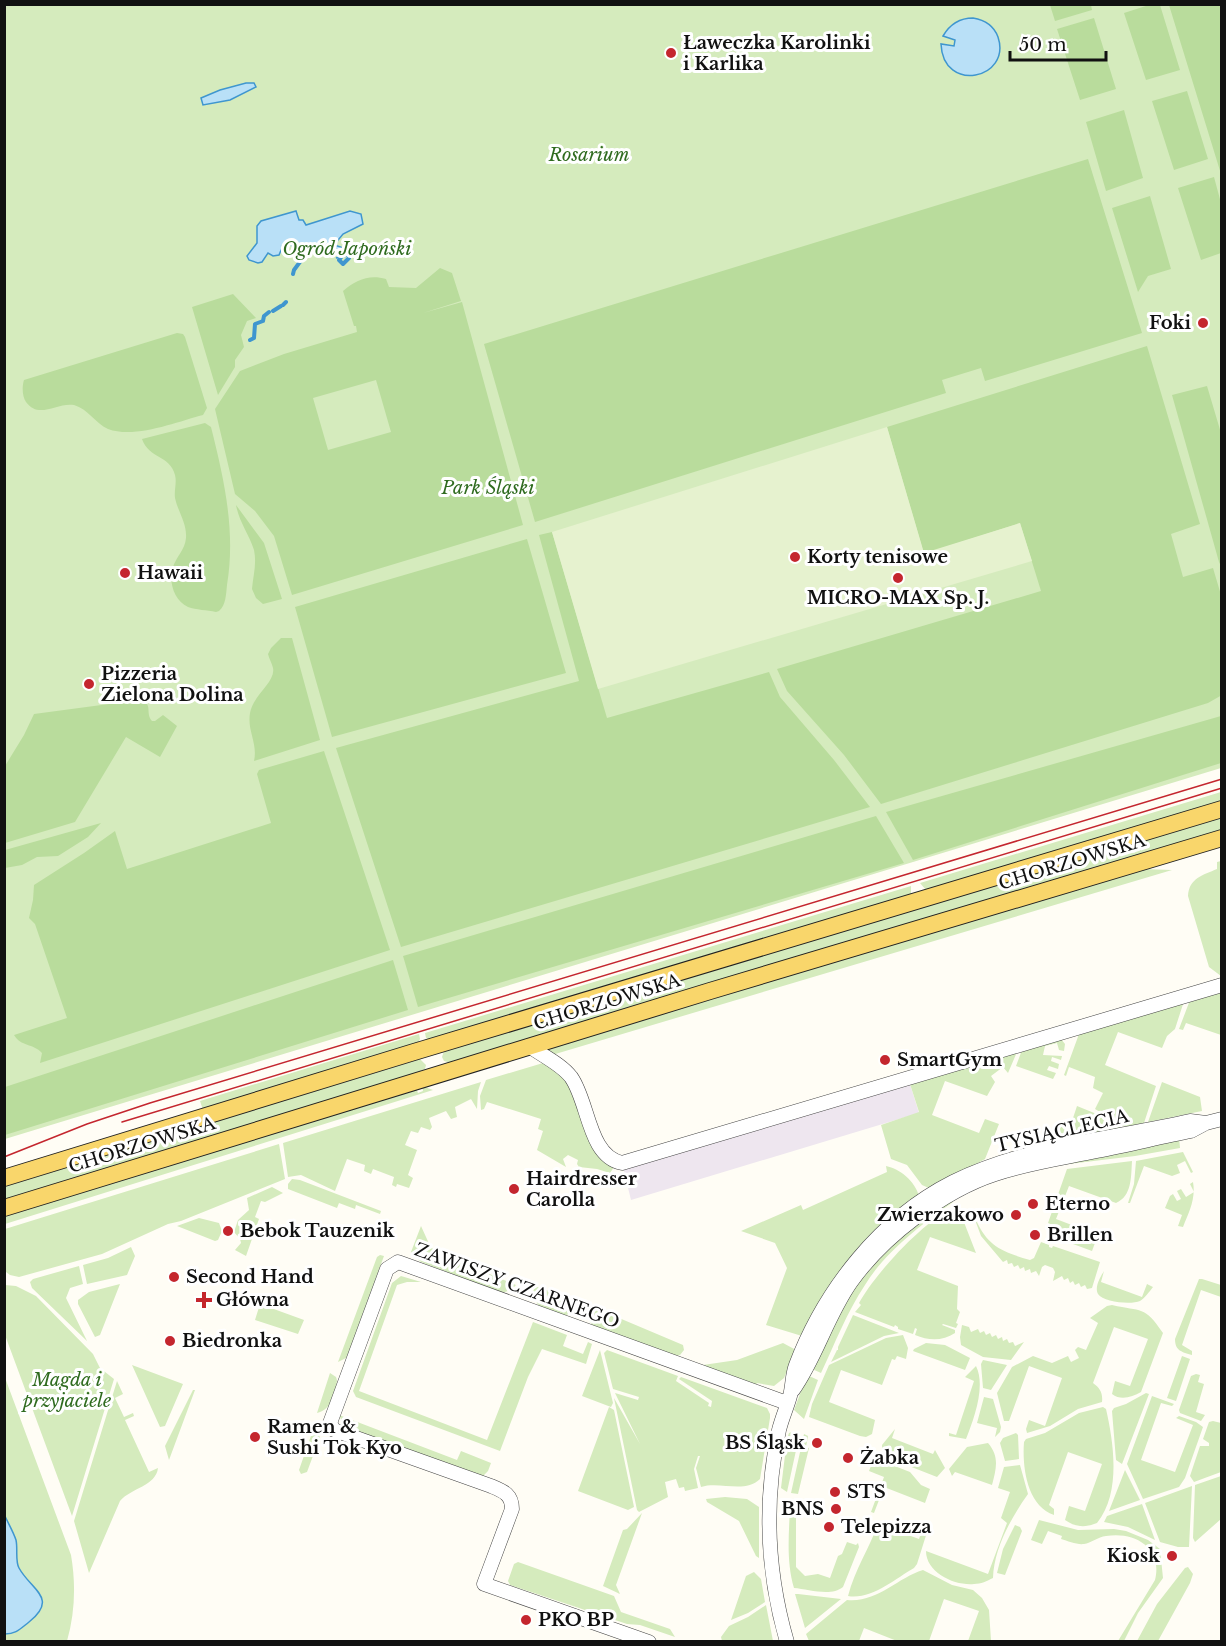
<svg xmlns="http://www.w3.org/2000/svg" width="1226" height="1646" viewBox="0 0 1226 1646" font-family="'Libre Baskerville',serif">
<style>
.industrial{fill:#eee6ef}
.green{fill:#d5ebbd}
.forest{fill:#b9dc9c;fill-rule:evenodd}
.pitch{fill:#e6f2cf}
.water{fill:#b9e0f7;stroke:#3f96cf;stroke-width:1.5}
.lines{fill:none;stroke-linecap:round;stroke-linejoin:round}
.stream{stroke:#3f96cf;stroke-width:4}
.minor-casing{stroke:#444;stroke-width:15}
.major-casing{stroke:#222;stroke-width:18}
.minor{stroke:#fff;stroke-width:14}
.major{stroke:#f9d66b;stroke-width:16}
.tram{stroke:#c4262e;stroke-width:1.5}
.poi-dot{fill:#c4262e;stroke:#fff;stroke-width:2}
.labels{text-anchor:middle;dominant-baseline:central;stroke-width:6;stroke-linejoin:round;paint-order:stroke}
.poi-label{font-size:18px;font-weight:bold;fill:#111;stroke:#fff;text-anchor:start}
.park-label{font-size:18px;font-style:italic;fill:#2f6b1f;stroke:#fff}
.street-label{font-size:18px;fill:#111;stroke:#fff}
</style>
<rect width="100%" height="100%" fill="#fffdf5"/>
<path class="industrial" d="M909 1081 919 1113 631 1200 623 1167Z"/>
<path class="green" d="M5 5H1221V768L5 1139Z
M1221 792V802L926 890 920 883Z
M1221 816V830L451 1063 444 1061 442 1057 444 1051Z
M1221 861H1222L1221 976 1209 967 1188 896C1189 878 1203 875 1217 869V862Z
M1143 869 1172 870 552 1055 548 1052V1048Z
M911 886V895L430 1040 426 1038 425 1033Z
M1221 991V1035L1186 1023 1183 1030 1179 1029 1190 1000Z
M1184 1001 1175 1029 1167 1036 1162 1048 1118 1032 1105 1065 1156 1086 1144 1123 1125 1127 1095 1109 1103 1093 1093 1088 1095 1077 1069 1067 1066 1076 1064 1075 1079 1034Z
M419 1034 420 1039 418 1043 203 1110 200 1101Z
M1061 1039 1065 1044 1064 1051 1059 1050 1057 1043 1045 1046 1043 1055 1062 1056 1061 1060 1052 1057 1051 1061 1059 1064 1058 1069 1049 1066 1047 1070 1056 1073 1053 1079 1016 1066 1022 1050Z
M1017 1052 1008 1073 1003 1067 991 1076 995 1082 987 1096 945 1081 932 1115 979 1133 985 1119 999 1124 985 1159 931 1189 922 1185 907 1165 891 1159 881 1125 919 1112 910 1084Z
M420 1059 426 1065 425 1069 418 1072 5 1200V1186Z
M543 1063 556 1071 567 1082 594 1150 601 1159 614 1167 610 1173 597 1169 579 1167 577 1164 578 1160 568 1155 563 1159 566 1167 537 1150 543 1131 538 1129 541 1119 487 1102 484 1109 481 1110 480 1096 486 1080Z
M481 1082 478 1091 477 1109 471 1099 455 1107 457 1117 451 1119 446 1111 429 1118 432 1127 430 1130 421 1127 418 1133 411 1131 405 1145 417 1150 408 1175 413 1178 409 1188 397 1184 396 1187 392 1185 394 1177 373 1169 371 1174 364 1171 365 1165 347 1159 335 1191 301 1175 288 1177 283 1143Z
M1162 1082 1200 1097 1202 1111 1148 1122Z
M422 1086 433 1090 5 1224V1215L416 1088 418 1093 423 1091Z
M1077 1106 1104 1117 1121 1128 1043 1144 1048 1131 1057 1134 1061 1124 1070 1127Z
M1179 1137 1180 1148 1135 1156 1044 1167Z
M279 1144 285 1179 181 1221 168 1224 102 1254 19 1277 10 1275 6 1272 5 1229Z
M1183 1152 1193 1172 1191 1173 1185 1161 1177 1165 1180 1173 1172 1176 1144 1166 1130 1203H1128L1134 1184 1136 1161Z
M1132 1161C1131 1177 1132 1196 1116 1203L1069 1186 1056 1219 1098 1235 1092 1251 1073 1244 1060 1228 1048 1223 1067 1169Z
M886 1166C900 1169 915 1181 919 1196 897 1216 870 1235 850 1258 830 1281 816 1309 802 1336L766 1325 787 1268 775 1243 741 1231 801 1205 803 1210 887 1172Z
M292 1179 300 1180 381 1211 380 1214 356 1205 355 1209 339 1203 337 1208 288 1189V1184Z
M1193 1182C1196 1199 1189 1212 1183 1227L1178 1226 1182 1215 1165 1208 1170 1196 1173 1194 1177 1201 1181 1199 1177 1191 1181 1189 1186 1197 1194 1192 1190 1184Z
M272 1187 283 1193 265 1202 261 1201 255 1217 259 1219 246 1256 235 1250 241 1243 240 1239 234 1232 238 1220 249 1210 247 1198Z
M950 1200 953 1202C923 1223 884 1253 865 1285 847 1312 835 1343 821 1373L810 1368 849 1291 901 1235Z
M955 1207 960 1212 976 1253 930 1237 917 1270 958 1286 957 1309 960 1312 956 1323 958 1324 956 1328 943 1324 942 1325 955 1330V1333C943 1341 929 1341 915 1335L917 1329 915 1328 913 1334 898 1329V1327L895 1325 894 1327 855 1312 861 1305 859 1303C875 1274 924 1220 955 1207Z
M971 1209 979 1214 976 1220C988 1247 1003 1252 1030 1260L1034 1258 1041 1242 1049 1245V1247L1052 1248 1053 1246 1100 1262 1092 1288 1087 1289 1085 1285 1081 1287 1079 1283 1075 1285 1073 1281 1070 1283 1068 1278 1064 1280 1062 1276 1053 1281 1055 1272 1053 1268 1045 1265 1042 1267 1039 1276 1036 1271 1031 1273 1030 1269 1025 1271 1024 1267 1020 1269 1018 1265 1014 1267 1012 1263 1008 1264 1007 1260 1003 1262 981 1236Z
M199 1218 219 1223 222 1231 218 1240 215 1241 177 1226Z
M421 1226 431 1248 463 1259 475 1268 516 1285 511 1290 502 1293 421 1262 411 1252Z
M131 1247 135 1256 127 1275 87 1284 83 1265 108 1258Z
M380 1255 384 1256 348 1354 346 1358 338 1362 377 1257Z
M79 1266 83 1284 70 1288 66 1298 87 1341 32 1288 30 1282 33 1279Z
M1104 1271 1101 1282 1142 1297 1147 1284 1153 1287C1149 1292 1145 1298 1140 1301 1131 1305 1103 1302 1098 1294 1094 1287 1101 1276 1104 1271Z
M401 1276 421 1282H407L397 1285 359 1391 487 1440 533 1322 567 1335 563 1346 583 1354 588 1342 592 1344 586 1364 542 1349 528 1377 500 1451 356 1397 353 1391 392 1283Z
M1199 1279H1202L1221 1285V1297L1201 1290 1182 1345 1192 1351V1355C1182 1352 1175 1351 1175 1339Z
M120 1284 100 1335 95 1337 78 1304V1300L89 1292Z
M5 1285 16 1286 36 1296 93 1354 100 1368 114 1379 72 1516 5 1335Z
M535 1286 575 1300 574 1310 565 1316 539 1306 532 1295Z
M260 1304 304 1320 298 1334 255 1320Z
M1112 1305C1142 1312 1144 1305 1163 1333L1141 1392C1132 1397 1121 1401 1112 1394L1115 1381 1130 1386 1148 1339 1114 1327 1093 1383C1100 1388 1103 1393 1102 1402L1078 1409 1050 1426 1027 1433 1026 1429 1029 1420 1045 1426 1062 1378 1029 1366 1009 1421H1004L997 1393 1012 1367 1033 1356 1052 1363 1068 1356 1071 1362 1079 1358 1075 1350 1078 1347 1086 1350 1098 1323 1090 1318 1107 1306Z
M593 1307 683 1345 684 1350 680 1355 675 1356 594 1327 588 1319 589 1312Z
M853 1315 899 1333 884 1336 831 1362 837 1350H838V1347Z
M962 1325 969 1327 971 1332 978 1329 980 1333 984 1331 986 1335 990 1333 992 1337 996 1335 998 1339 1002 1337 1003 1341 1007 1339 1009 1343 1013 1342 1015 1346 1024 1342 1011 1360 983 1357 961 1345 960 1337Z
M903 1335 908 1348 906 1359 897 1356 895 1360 892 1359 882 1385 841 1370 829 1402 875 1420 872 1434 866 1437 860 1436 809 1417 812 1404 829 1365 886 1338Z
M783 1343 796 1350 784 1378 774 1386 757 1383 756 1386 703 1365 737 1360Z
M926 1343 945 1345 970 1358 965 1370 913 1351 914 1349Z
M600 1350 613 1403 611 1407 582 1396Z
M607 1350 678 1376 676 1381 709 1403 708 1406 711 1407 712 1401 679 1379 681 1377 767 1408 770 1414V1418L760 1479C745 1494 720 1481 701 1487L696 1468 700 1456H698L694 1469 698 1488 685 1491 684 1487 679 1488 676 1479 665 1482 668 1497 639 1512 637 1510 614 1398 640 1444 615 1393 638 1400 639 1397 613 1389 604 1353Z
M1182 1356 1190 1359 1176 1401 1167 1398Z
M983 1360 1007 1365 991 1390 983 1388 981 1364Z
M132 1365 183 1384 165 1426 160 1427Z
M976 1366C986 1386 974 1419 966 1439L949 1436V1433L956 1435 974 1381 965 1377Z
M330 1373 336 1377 337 1380C336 1394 331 1410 317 1413Z
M1196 1374 1200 1375 1198 1382 1204 1384 1196 1412 1205 1415 1201 1421 1180 1413 1179 1410 1191 1376Z
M4 1375 71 1555C76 1584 75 1613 67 1641H5Z
M807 1375 818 1380 804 1419 794 1410Z
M117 1381 123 1394 115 1398 124 1417 133 1413 134 1416 125 1420 149 1472 158 1468C156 1486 131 1488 120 1501L89 1573 74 1521Z
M193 1390H195L169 1460 165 1446Z
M1146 1393 1149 1394 1122 1464 1116 1460 1112 1411 1114 1408 1126 1404Z
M1152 1396 1174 1404 1172 1406 1161 1403 1141 1460 1175 1472 1193 1425 1176 1418 1179 1416 1196 1422 1203 1427 1185 1478 1179 1487 1143 1499 1127 1464Z
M984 1397 993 1399 1001 1427 1000 1432 995 1437 997 1428 977 1423Z
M609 1407 614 1410 634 1507 628 1510 578 1491Z
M1103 1407 1106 1409C1114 1444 1121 1493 1097 1523 1085 1528 1075 1527 1065 1520L1069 1506 1085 1511 1102 1464 1068 1452 1049 1505 1054 1509V1515C1027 1506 1022 1467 1024 1442L1026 1439 1045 1433 1079 1413Z
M339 1415 457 1460 461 1451 491 1463 488 1471 483 1476 345 1428Z
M1213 1421 1221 1423V1422V1472L1194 1482 1190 1476 1200 1446H1209V1443L1203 1439 1209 1422Z
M895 1429 892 1438 933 1454 935 1450 945 1468 937 1477 886 1457 882 1453V1445Z
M313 1430 320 1437 307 1472 301 1474 299 1470Z
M792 1432H800L787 1492 781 1488 787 1439 789 1433Z
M1016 1433 1018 1435 1019 1459 1005 1461 1000 1443 1003 1438Z
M804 1434 808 1436 806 1447 809 1448 798 1494 791 1493Z
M988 1443C1000 1457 996 1469 992 1485L955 1472 952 1476 949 1469 967 1447Z
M874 1458 910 1472 921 1485 930 1489 925 1503 884 1487 874 1513 871 1512 884 1477 869 1471Z
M1020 1465 1028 1494C1011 1518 994 1548 993 1578 987 1581 981 1584 974 1584 955 1586 926 1573 926 1551L988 1574 1007 1523 1001 1518 1010 1492 998 1488 1004 1467Z
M1125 1470 1140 1500 1109 1511Z
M1221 1476V1519L1195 1542 1193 1538 1195 1485Z
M1192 1486 1189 1547H1178L1160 1542 1145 1503Z
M725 1497 747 1499 759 1507V1558L756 1556 739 1521 707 1502 706 1499Z
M1142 1504 1155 1540 1128 1527 1104 1522 1107 1516Z
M790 1506 796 1507V1567L805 1576 818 1574 830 1578 838 1556 842 1554 847 1542 856 1545 858 1543 859 1547 843 1587C831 1597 808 1589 794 1588 786 1561 789 1534 790 1506Z
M642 1513 616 1585 620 1594 603 1586 623 1530 627 1529Z
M1039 1520 1078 1530 1114 1529 1126 1531 1148 1540 1160 1549 1163 1578 1138 1613 1124 1641H1118L1155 1580C1163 1548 1135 1531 1106 1536 1098 1537 1091 1543 1084 1544 1077 1545 1068 1541 1061 1539L1062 1536 1048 1531 1042 1544 1031 1540Z
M878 1524 919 1539 923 1527 928 1529 917 1564 914 1568C895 1579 871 1600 848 1596 855 1569 869 1549 878 1524Z
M1015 1525 1020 1527 1022 1531 1005 1575 997 1573 1003 1549Z
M518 1562 614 1596 621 1612 670 1629 675 1637 640 1625 627 1624 510 1585 508 1581 514 1564Z
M1188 1567 1193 1574 1190 1583 1158 1641H1137L1157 1604 1185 1568Z
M923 1570 952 1585 973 1590 982 1598 989 1610 991 1641H968L979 1611 944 1599 929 1641H897L864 1628 859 1641H809L806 1634 847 1600C877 1603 897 1578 923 1570Z
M754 1572 761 1579 765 1602 748 1613 731 1620 746 1576Z
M795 1594H798L841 1599 805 1628Z
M766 1605 773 1641H722L721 1637 729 1626 748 1617Z"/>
<path class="forest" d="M1050 5H1091L1092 10 1055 21Z
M1149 5H1160L1180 70 1146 80 1124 13Z
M1169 5H1221V174Z
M1094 18 1116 89 1080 100 1057 29Z
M1187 91 1208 159 1174 170 1152 101Z
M1124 110 1143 178 1106 191 1086 122Z
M1088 159 1142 333 985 381 981 368 942 380 946 393 535 522 484 344Z
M1214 177 1221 203V253L1201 260 1178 188Z
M1150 196 1171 269 1148 276 1138 292 1112 208Z
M440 268 452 273 461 301 423 313 462 302 523 525 292 595 274 536 255 511 235 494 215 409 240 371 284 354 357 332 356 326H354L343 291C356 280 369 274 386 279L389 287 416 288ZM376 380 391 432 328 450 313 398Z
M233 294 256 318 247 321 241 335 244 347 235 360V367L218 395 192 307Z
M177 333 183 334 185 337 207 408 203 415C176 422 135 439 108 429 95 423 88 409 74 405 57 402 39 420 26 402 22 396 22 386 24 380Z
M1147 346 1200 524 1171 534 1183 577 1213 568 1221 595 1222 695 1208 703 881 804 844 755 787 691 777 669 1041 591 1020 523 924 554 887 427Z
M1207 386 1221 433V566L1219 562 1172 395Z
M205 423 211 427C224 479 236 531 227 585 226 594 226 605 219 611L216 612C207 610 196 610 188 607 174 601 168 581 173 567 176 557 185 550 186 538 187 523 178 512 175 498 174 490 177 483 175 475 170 455 149 459 142 439Z
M236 505 264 543 282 599 263 604 256 598 252 589C253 576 257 564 254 550 249 534 239 522 236 505Z
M552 532 607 718 769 672 780 697 834 760 870 807 401 947 336 748 579 681 539 535Z
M527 539 566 673 332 737 295 607Z
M281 638H292L320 740 254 761C258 743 247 731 250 713 253 695 276 682 273 668 272 663 269 659 268 654L271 648Z
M127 700 134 702 142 700C153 705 145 713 152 721H155L163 715 177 726 160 757 126 737 75 822 5 843V766L24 735 34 714 124 702Z
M1221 716V763L913 860 886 812Z
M324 751 390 950 40 1063 42 1053C33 1043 21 1047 14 1035L67 1018 35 924 29 918 33 900 34 885 84 853 115 831 127 869 271 823 257 774 259 770Z
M876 816 904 863 418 1007 403 956Z
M101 823 88 837 58 856 37 857 22 865 5 868V850Z
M393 960 408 1010 5 1135V1087Z"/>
<path class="pitch" d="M887 427 924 553 1020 523 1032 561 598 689 552 532Z"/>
<path class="water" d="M973 18C985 20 994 26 998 37 1012 79 943 94 941 44L954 46 955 40 943 36C950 24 959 18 973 18Z
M246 83H254L256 87 230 100 203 105 201 98 220 90Z
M296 211 299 220H303L306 225 350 211 361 214 363 224 343 234 334 245 341 247 344 254 353 252 355 255 336 258 339 256 334 249H327L325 241 305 247 314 248 313 250 302 252 303 250 299 249 296 245 292 246 290 244 283 246 286 247 282 248 279 255 273 256 268 253 262 262 258 263 249 260 247 256 257 243V226L261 221Z
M4 1514C8 1523 13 1531 16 1540 18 1549 15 1561 19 1568 31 1590 59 1598 29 1622 20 1629 16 1634 5 1634Z"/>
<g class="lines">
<path class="stream" d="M342 256 339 260 343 264 349 258
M293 274 294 270 308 251
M283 305 286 302
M273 311 281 306
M250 340 254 338 255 324 263 321 264 316 269 312"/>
<defs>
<path id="minor" d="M529 1046C543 1056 561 1064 571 1077 589 1102 588 1156 622 1163L1222 985
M793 1390C816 1358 827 1316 851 1282 883 1237 943 1191 995 1174 1028 1163 1063 1158 1097 1151 1129 1145 1160 1137 1191 1131L1206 1123 1222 1119
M649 1642 484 1584 512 1509C512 1494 503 1491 491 1486L334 1430 330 1423 387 1269 398 1262 787 1403
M787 1642C767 1573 764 1500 779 1430 782 1418 787 1407 790 1396 793 1385 792 1375 796 1365 825 1289 880 1219 953 1182 1026 1146 1111 1139 1190 1121L1206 1123"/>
<path id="major" d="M4 1178 414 1052 1222 809
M4 1208 710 991 1222 838"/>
</defs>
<use href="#minor" class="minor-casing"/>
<use href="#major" class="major-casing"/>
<use href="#minor" class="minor"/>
<use href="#major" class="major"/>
<path class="tram" d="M122 1122 1222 788
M4 1157 87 1124 150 1103 1222 779"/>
</g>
<g class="poi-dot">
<circle cx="671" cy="53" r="6"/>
<circle cx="1203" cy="323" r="6"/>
<circle cx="795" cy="557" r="6"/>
<circle cx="125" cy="573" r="6"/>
<circle cx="898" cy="578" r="6"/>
<circle cx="89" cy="684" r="6"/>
<circle cx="885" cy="1060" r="6"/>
<circle cx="514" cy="1189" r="6"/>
<circle cx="1033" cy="1204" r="6"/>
<circle cx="1016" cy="1215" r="6"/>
<circle cx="228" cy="1231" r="6"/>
<circle cx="1035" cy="1235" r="6"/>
<circle cx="174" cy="1277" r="6"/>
<path d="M201 1291h6v6h6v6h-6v6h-6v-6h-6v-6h6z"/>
<circle cx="170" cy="1341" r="6"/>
<circle cx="255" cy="1437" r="6"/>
<circle cx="817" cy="1443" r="6"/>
<circle cx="848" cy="1458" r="6"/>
<circle cx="835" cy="1492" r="6"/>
<circle cx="836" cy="1509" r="6"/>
<circle cx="829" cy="1527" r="6"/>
<circle cx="1172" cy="1556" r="6"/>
<circle cx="526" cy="1620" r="6"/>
</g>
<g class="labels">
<g class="poi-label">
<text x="683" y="43">Ławeczka Karolinki<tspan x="683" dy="21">i Karlika</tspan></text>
<text x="1191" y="323" text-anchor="end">Foki</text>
<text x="807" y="557">Korty tenisowe</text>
<text x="137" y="573">Hawaii</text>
<text x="898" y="598" text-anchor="middle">MICRO-MAX Sp. J.</text>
<text x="101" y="674">Pizzeria<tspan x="101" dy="21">Zielona Dolina</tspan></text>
<text x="897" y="1060">SmartGym</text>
<text x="526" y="1179">Hairdresser<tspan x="526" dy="21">Carolla</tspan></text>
<text x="1045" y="1204">Eterno</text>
<text x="1004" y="1215" text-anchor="end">Zwierzakowo</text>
<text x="240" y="1231">Bebok Tauzenik</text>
<text x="1047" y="1235">Brillen</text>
<text x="186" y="1277">Second Hand</text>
<text x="216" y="1300">Główna</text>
<text x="182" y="1341">Biedronka</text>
<text x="267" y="1427">Ramen &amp;<tspan x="267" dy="21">Sushi Tok Kyo</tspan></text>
<text x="805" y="1443" text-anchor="end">BS Śląsk</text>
<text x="860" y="1458">Żabka</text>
<text x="847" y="1492">STS</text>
<text x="824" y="1509" text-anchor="end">BNS</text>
<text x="841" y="1527">Telepizza</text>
<text x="1160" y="1556" text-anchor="end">Kiosk</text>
<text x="538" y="1620">PKO BP</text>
</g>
<g class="park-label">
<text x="589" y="155">Rosarium</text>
<text x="347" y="249">Ogród Japoński</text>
<text x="488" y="488">Park Śląski</text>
<text x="67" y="1380">Magda i<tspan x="67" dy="21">przyjaciele</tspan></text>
</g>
<g class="street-label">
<text transform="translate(1072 862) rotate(-17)">CHORZOWSKA</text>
<text transform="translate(607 1002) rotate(-17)">CHORZOWSKA</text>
<text transform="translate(1062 1131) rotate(-13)">TYSIĄCLECIA</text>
<text transform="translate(142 1145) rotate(-17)">CHORZOWSKA</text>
<text transform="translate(517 1286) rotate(20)">ZAWISZY CZARNEGO</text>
</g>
</g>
<rect width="1226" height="1646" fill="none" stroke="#111111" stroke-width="12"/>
<path d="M1010 51v9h96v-9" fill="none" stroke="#111111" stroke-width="3"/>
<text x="1019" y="51" font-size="18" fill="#111111" stroke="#ffffff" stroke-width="4.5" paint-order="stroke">50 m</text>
</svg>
